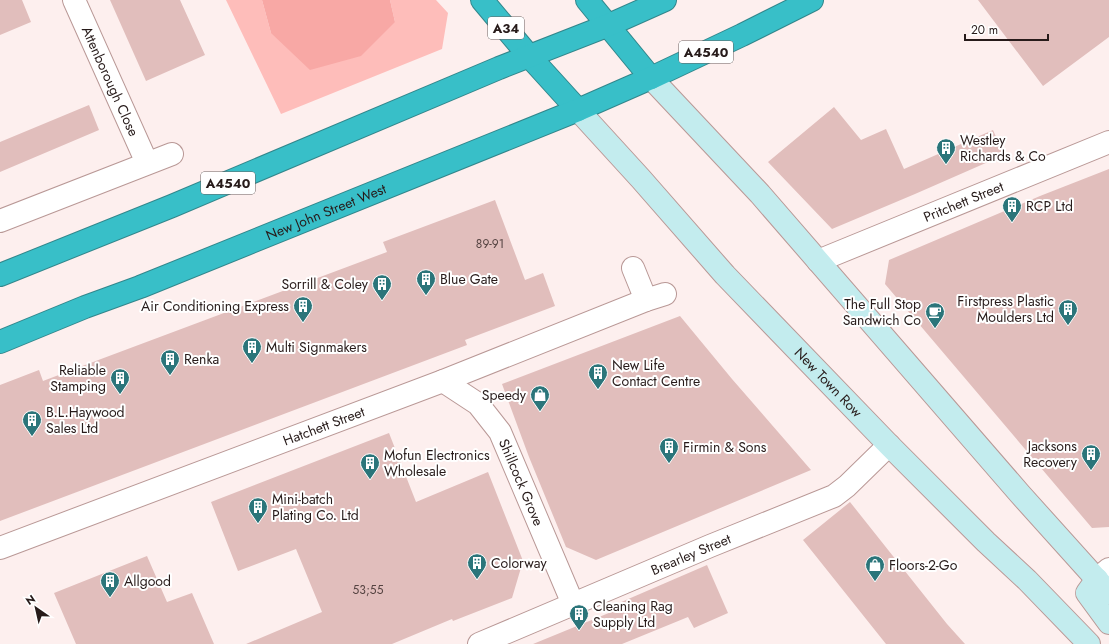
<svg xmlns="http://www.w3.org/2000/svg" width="1109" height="644" viewBox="0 0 1109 644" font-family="Jost,sans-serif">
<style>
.green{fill:#febdba}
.forest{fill:#f8a8a5}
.building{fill:#e1bebc}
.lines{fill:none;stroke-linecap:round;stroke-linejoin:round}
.street-casing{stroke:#b99896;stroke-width:24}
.secondary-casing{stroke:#b99896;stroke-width:24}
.highway-casing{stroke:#32868b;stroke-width:24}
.street{stroke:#fff;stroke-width:22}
.secondary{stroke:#c3ecee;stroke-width:22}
.highway{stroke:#38bfc8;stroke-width:22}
.labels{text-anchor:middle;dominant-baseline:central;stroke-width:4;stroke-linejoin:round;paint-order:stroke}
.number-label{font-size:12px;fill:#564442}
.shield{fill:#fff;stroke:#685f5f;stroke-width:1}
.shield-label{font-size:13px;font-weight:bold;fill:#271b1a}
.street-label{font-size:14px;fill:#271b1a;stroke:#fff}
.poi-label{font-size:14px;fill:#271b1a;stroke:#fff;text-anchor:start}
</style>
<rect width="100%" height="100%" fill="#fdefee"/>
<path class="green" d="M226 0H262L271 33 395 22 390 0H436L448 13 442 49 281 114Z"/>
<path class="forest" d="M262 0H390L395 22 361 56 310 70 271 33Z"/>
<path class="building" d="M0 0H22L31 22 0 35Z
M110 0H180L205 55 146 81Z
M978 0H1109V37L1043 86Z
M89 105 99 130 0 172V142Z
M834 107 861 140 886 129 904 169 993 130 1004 155 915 194 832 229 768 162Z
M1109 169V527L1092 528 885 284 889 260 1040 196Z
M495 200 525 280 543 273 555 306 465 340 467 345 0 521V385L39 370 43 381 85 365 387 252 383 242Z
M680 316 732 379 811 470 596 560 566 547 529 457 502 384Z
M389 433 416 502 488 472 523 561 512 598 453 621 452 619 392 644H246L322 612 296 549 238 571 211 502Z
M850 502 947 624 965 644H886L803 540Z
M147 556 167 602 192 593 214 644H76L54 593Z
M707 565 728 613 694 628 688 617 622 644H533L621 608 619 603Z"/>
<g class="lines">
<defs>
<g id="street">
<path id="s1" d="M74 0 147 163"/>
<path d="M0 221 172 154"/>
<path id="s2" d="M818 261 1109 142"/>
<path d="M633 268 646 300"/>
<path id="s3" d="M443 381 478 404 500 432 573 604"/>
<path id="s4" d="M0 548 443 381 646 300 665 294"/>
<path d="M1097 579 1109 569"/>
<path id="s5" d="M479 644 710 546 834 496 847 486 889 445"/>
</g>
<g id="secondary">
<path d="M651 78 760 194 1020 494 1109 593"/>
<path id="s6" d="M578 110 641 179 725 275 889 445 986 542 1027 580 1089 644"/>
<path d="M1097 579 1087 593 1109 623"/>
</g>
<g id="highway">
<path d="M482 0 529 56 578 110"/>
<path d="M587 0 651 78"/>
<path d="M0 275 172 206 499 68 609 25 665 0"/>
<path id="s7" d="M0 342 85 307 140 287 578 110 651 78 742 35 812 0"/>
</g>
</defs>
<use href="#street" class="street-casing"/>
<use href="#secondary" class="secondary-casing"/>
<use href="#highway" class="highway-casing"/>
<use href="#street" class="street"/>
<use href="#secondary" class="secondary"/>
<use href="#highway" class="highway"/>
</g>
<defs>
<symbol id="building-pin" viewBox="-11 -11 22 30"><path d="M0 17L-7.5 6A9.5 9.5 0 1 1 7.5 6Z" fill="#2b757a" stroke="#fff"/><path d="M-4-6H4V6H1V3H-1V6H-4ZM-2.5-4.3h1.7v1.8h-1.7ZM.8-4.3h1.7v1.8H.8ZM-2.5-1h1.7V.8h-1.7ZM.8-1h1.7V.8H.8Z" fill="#fff"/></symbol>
<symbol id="cafe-pin" viewBox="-11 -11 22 30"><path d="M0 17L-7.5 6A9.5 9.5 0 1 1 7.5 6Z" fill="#2b757a" stroke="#fff"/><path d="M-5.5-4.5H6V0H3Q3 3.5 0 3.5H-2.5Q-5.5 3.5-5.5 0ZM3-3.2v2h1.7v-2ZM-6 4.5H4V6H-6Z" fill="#fff"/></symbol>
<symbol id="shop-pin" viewBox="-11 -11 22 30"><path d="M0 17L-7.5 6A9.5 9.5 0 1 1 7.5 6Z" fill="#2b757a" stroke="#fff"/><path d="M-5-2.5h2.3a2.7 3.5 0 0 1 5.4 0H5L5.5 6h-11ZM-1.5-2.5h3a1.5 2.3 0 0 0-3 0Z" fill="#fff"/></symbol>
</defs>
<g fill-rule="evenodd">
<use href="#building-pin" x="935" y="137" width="22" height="30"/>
<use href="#building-pin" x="1001" y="195" width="22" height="30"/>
<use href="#building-pin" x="415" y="268" width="22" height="30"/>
<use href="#building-pin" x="371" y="273" width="22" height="30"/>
<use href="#building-pin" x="292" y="295" width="22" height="30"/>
<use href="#building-pin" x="1057" y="298" width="22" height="30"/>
<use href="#cafe-pin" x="924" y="301" width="22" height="30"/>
<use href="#building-pin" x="241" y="336" width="22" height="30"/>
<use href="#building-pin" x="159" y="348" width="22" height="30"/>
<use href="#building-pin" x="587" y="362" width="22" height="30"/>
<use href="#building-pin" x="109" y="367" width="22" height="30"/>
<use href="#shop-pin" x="529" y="384" width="22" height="30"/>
<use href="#building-pin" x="21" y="409" width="22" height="30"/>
<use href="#building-pin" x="658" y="436" width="22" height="30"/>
<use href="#building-pin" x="1080" y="443" width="22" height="30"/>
<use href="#building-pin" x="359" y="452" width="22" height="30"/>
<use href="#building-pin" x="247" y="496" width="22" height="30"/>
<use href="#building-pin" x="466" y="552" width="22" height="30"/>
<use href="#shop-pin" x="864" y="554" width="22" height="30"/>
<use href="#building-pin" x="99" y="570" width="22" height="30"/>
<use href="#building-pin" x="568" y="603" width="22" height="30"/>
</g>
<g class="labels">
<g class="number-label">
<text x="490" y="244">89-91</text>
<text x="368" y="590">53;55</text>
</g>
<g class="shield">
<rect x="488" y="17" width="36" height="22" rx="3"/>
<rect x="679" y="41" width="54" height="22" rx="3"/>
<rect x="201" y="172" width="54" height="22" rx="3"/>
</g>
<g class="shield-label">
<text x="506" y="28">A34</text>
<text x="706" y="52">A4540</text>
<text x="228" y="183">A4540</text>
</g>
<g class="street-label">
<text stroke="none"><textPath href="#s1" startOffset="89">Attenborough Close</textPath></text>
<text stroke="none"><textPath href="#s2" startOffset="157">Pritchett Street</textPath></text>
<text stroke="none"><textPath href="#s7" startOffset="351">New John Street West</textPath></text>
<text stroke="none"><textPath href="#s6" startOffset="370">New Town Row</textPath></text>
<text stroke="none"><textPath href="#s4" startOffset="346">Hatchett Street</textPath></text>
<text stroke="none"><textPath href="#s3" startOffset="132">Shillcock Grove</textPath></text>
<text stroke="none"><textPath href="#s5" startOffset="230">Brearley Street</textPath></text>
</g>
<g class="poi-label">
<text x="960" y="140">Westley<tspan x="960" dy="16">Richards &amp; Co</tspan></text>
<text x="1026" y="206">RCP Ltd</text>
<text x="440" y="279">Blue Gate</text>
<text x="368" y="284" text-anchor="end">Sorrill &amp; Coley</text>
<text x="1054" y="301" text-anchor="end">Firstpress Plastic<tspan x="1054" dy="16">Moulders Ltd</tspan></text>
<text x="921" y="304" text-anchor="end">The Full Stop<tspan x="921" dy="16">Sandwich Co</tspan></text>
<text x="289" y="306" text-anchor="end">Air Conditioning Express</text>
<text x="266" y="347">Multi Signmakers</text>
<text x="184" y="359">Renka</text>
<text x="612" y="365">New Life<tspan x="612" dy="16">Contact Centre</tspan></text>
<text x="106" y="370" text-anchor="end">Reliable<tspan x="106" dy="16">Stamping</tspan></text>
<text x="526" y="395" text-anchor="end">Speedy</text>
<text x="46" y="412">B.L.Haywood<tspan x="46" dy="16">Sales Ltd</tspan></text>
<text x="1077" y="446" text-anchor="end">Jacksons<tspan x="1077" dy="16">Recovery</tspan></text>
<text x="683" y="447">Firmin &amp; Sons</text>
<text x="384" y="455">Mofun Electronics<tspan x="384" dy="16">Wholesale</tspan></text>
<text x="272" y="499">Mini-batch<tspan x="272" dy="16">Plating Co. Ltd</tspan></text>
<text x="491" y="563">Colorway</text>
<text x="889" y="565">Floors-2-Go</text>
<text x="124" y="581">Allgood</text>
<text x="593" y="606">Cleaning Rag<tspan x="593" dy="16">Supply Ltd</tspan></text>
</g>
</g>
<g transform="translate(36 608) rotate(326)" stroke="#ffffff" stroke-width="3" paint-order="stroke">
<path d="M0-3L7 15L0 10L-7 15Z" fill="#271b1a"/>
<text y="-6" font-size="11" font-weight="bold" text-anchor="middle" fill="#271b1a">N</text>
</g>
<path d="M965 34v6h83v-6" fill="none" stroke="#271b1a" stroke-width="2"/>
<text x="971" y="34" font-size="12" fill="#271b1a" stroke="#ffffff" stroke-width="3" paint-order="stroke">20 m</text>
</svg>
